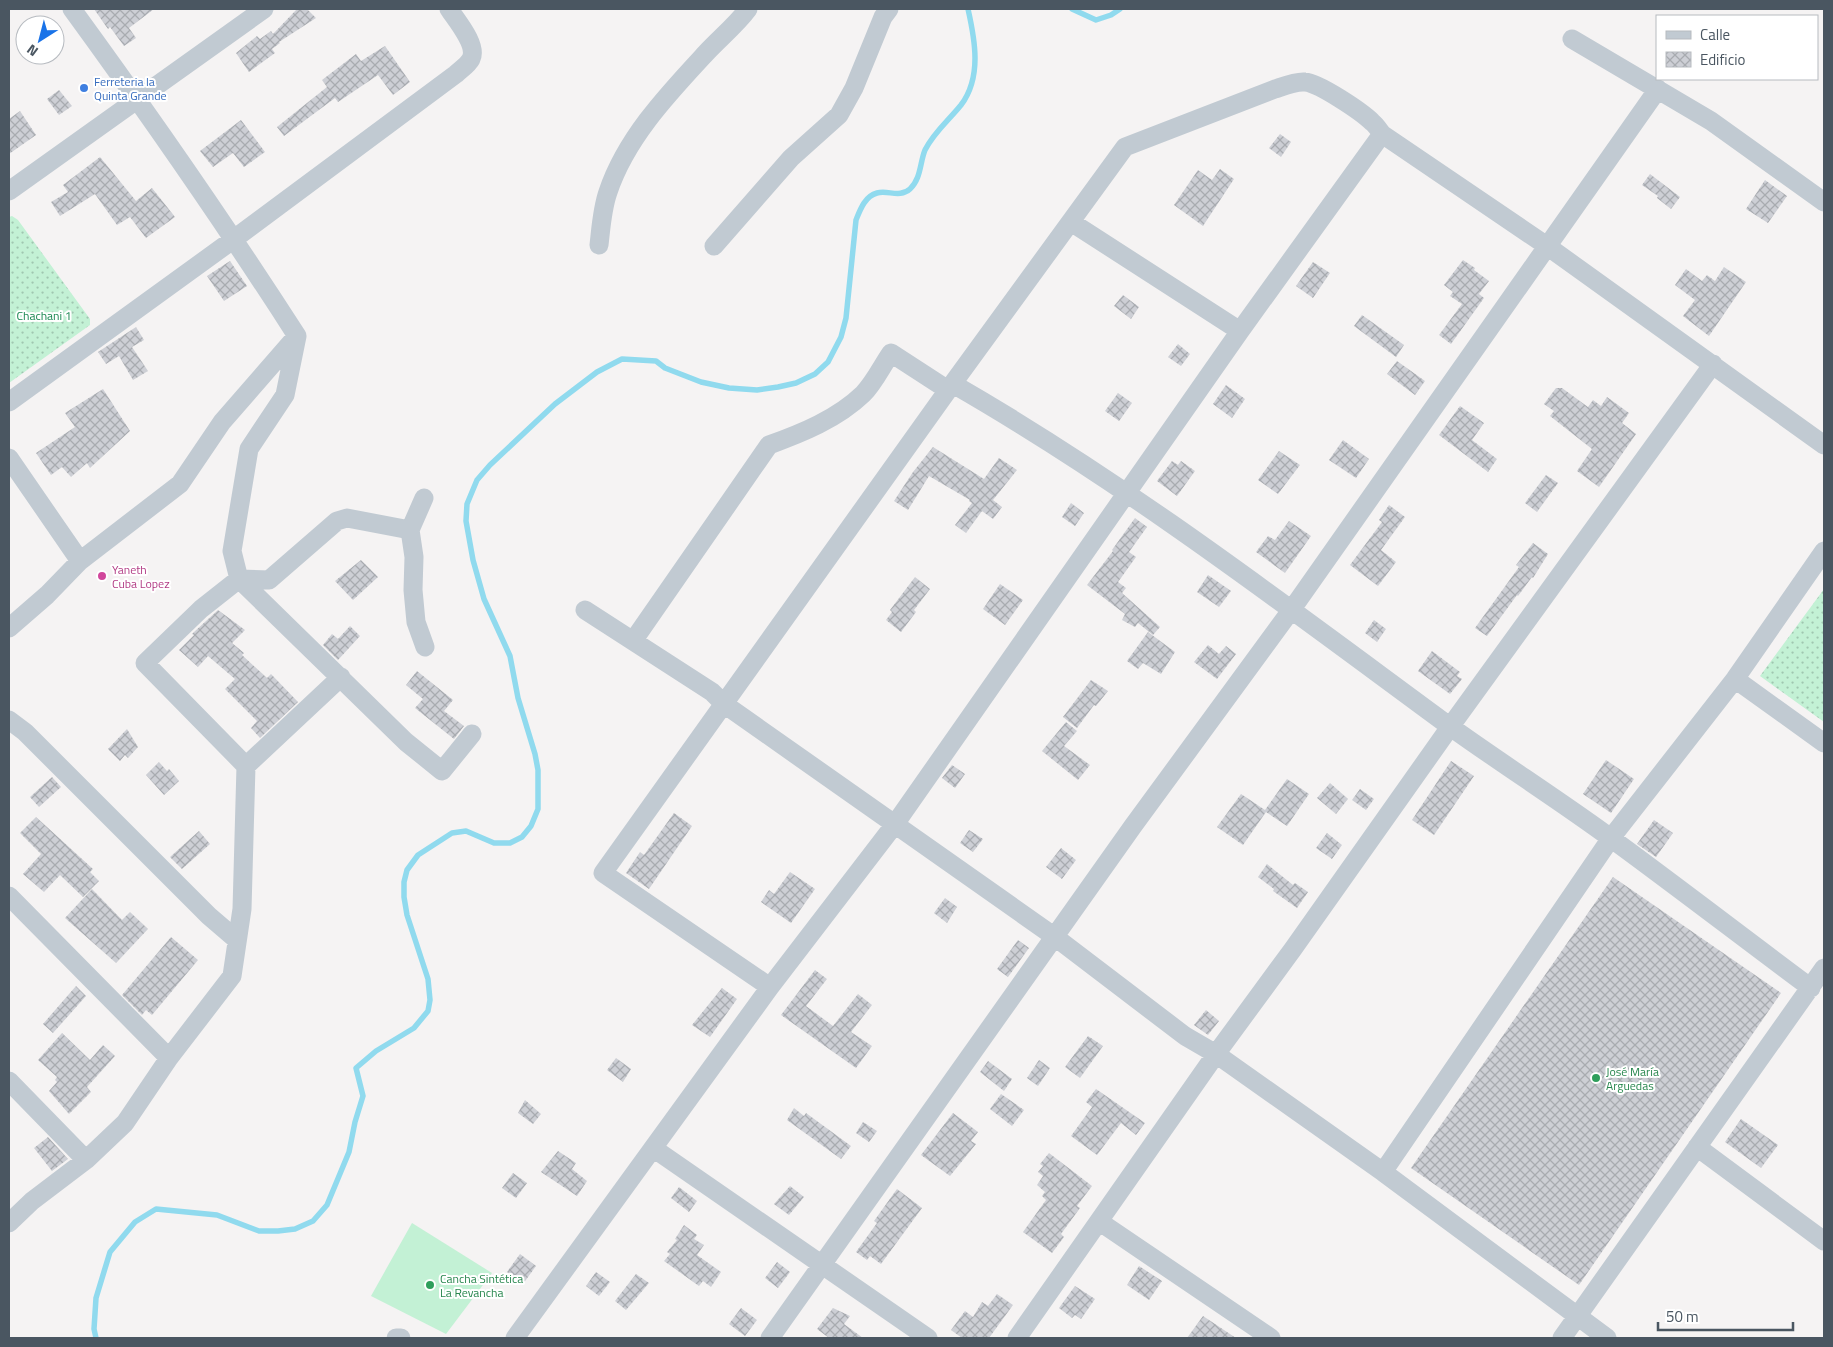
<svg xmlns="http://www.w3.org/2000/svg" width="1833" height="1347" viewBox="0 0 1833 1347" font-family="'Titillium Web',sans-serif">
<style>
.grass{fill:url(#grass-dots)}
.garden{fill:#c3f1d5}
.lines{fill:none;stroke-linecap:round;stroke-linejoin:round}
.stream{stroke:#90daee;stroke-width:5.5}
.building{fill:url(#building-cross-hatch)}
.minor{stroke:#c1cad2;stroke-width:19}
.shop-dot{fill:#3f7fe0;stroke:#fff;stroke-width:2}
.hotel-dot{fill:#d1479c;stroke:#fff;stroke-width:2}
.leisure-dot{fill:#2e9e5b;stroke:#fff;stroke-width:2}
.labels{text-anchor:middle;dominant-baseline:central;stroke-width:4;stroke-linejoin:round;paint-order:stroke}
.shop-label{font-size:12px;fill:#366cbe;stroke:#fff;text-anchor:start}
.park-label{font-size:12px;fill:#17864f;stroke:#fff}
.hotel-label{font-size:12px;fill:#b23c85;stroke:#fff;text-anchor:start}
.leisure-label{font-size:12px;fill:#27864d;stroke:#fff;text-anchor:start}
</style>
<defs>
<pattern id="grass-dots" width="8" height="8" patternUnits="userSpaceOnUse" patternTransform="scale(1.25)"><rect width="8" height="8" fill="#c3f1d5"/><path d="M2 2h.1M6 6h.1" fill="none" stroke="#a0c6b0" stroke-width="1.8" stroke-linecap="round"/></pattern>
<pattern id="building-cross-hatch" width="8" height="8" patternUnits="userSpaceOnUse" patternTransform="scale(1.25)"><rect width="8" height="8" fill="#cdcfd5"/><path d="M0 0l8 8M0 8l8-8" fill="none" stroke="#a8abb0"/></pattern>
</defs>
<rect width="100%" height="100%" fill="#f5f3f3"/>
<path class="grass" d="M12 216 18 220 90 319V325L9 383V217Z
M1824 589V722L1760 676Z"/>
<path class="garden" d="M412 1223 492 1273 446 1334 371 1296Z"/>
<g class="lines">
<path class="stream" d="M1072 9 1096 20 1111 15 1120 9
M96 1338 94 1329 96 1298 110 1252 135 1222 156 1209 217 1215 259 1231H278L295 1229 313 1221 327 1205 349 1152 355 1122 363 1096 356 1068 376 1051 414 1028 428 1011 430 1000 428 979 407 915 404 897V882L407 870 418 855 452 833 466 831 494 843H510L522 837 531 826 538 809V770L535 754 518 698 510 656 484 599 473 560 466 521 467 504 477 480 490 465 555 404 597 372 622 359 656 361 665 368 701 382 729 388 757 390 778 387 796 383 815 374 828 362 841 337 846 318 856 220C860 210 865 196 877 193 888 190 900 198 910 189 921 179 920 162 925 150 934 132 949 120 961 105 982 77 975 40 968 9"/>
</g>
<path class="building" d="M94 9H154L129 28 136 38 124 46 110 27 108 29Z
M297 9H307L316 18 279 42 280 43 272 49 275 53 249 72 236 53 257 36 260 39 271 31 273 34Z
M385 46 410 82 393 95 378 75 338 102 335 98 284 136 277 127 327 87 322 80 356 54 361 61Z
M59 90 72 106 59 115 47 99Z
M20 111 36 135 9 154V119Z
M241 120 265 152 244 167 233 153 213 167 200 151Z
M1280 134 1291 142 1281 157 1269 148Z
M100 157 136 201 152 188 175 217 146 238 130 217 117 225 95 194 60 216 51 202 68 192 63 185Z
M1220 169 1234 179 1203 226 1174 205 1198 170 1212 180Z
M1650 174 1680 197 1671 209 1657 198 1658 196 1642 185Z
M1765 180 1787 196 1768 223 1746 209Z
M1463 260 1475 268 1474 270 1489 281 1479 294 1484 298 1451 344 1439 335 1462 304 1450 296 1453 292 1444 285Z
M230 261 247 286 224 301 207 276Z
M1313 262 1330 273 1313 298 1296 286Z
M1724 267 1746 282 1709 336 1683 316 1695 300 1675 285 1686 269 1702 281 1707 275 1715 281Z
M1123 295 1139 307 1131 319 1114 306Z
M1362 315 1404 345 1396 357 1354 326Z
M136 327 144 340 132 347 148 371 133 380 119 356 106 364 98 352Z
M1178 344 1190 354 1181 366 1168 357Z
M1397 361 1425 381 1415 395 1387 374Z
M1226 385 1245 399 1232 418 1213 404Z
M1556 388H1562L1588 407 1593 400 1601 406 1607 397 1629 413 1622 423 1636 434 1599 487 1577 471 1592 449 1550 416 1554 411 1544 404Z
M103 389 130 431 90 468 87 463 71 477 62 467 51 475 36 453 75 427 65 413Z
M1118 393 1132 403 1119 421 1105 411Z
M1460 406 1484 423 1472 440 1497 459 1488 472 1439 435Z
M1343 440 1369 459 1356 478 1329 460Z
M933 447 984 479 999 458 1017 470 993 500 1002 507 993 519 982 511 966 533 955 525 972 503 969 501 970 500 929 476 908 510 894 501 913 472Z
M1279 451 1300 465 1278 494 1258 480Z
M1172 461 1178 465 1181 461 1195 471 1177 496 1157 481Z
M1546 475 1558 483 1537 512 1525 503Z
M1071 503 1084 513 1075 526 1062 517Z
M1389 505 1405 517 1381 550 1396 562 1378 586 1350 565 1382 522 1379 520Z
M1135 518 1147 527 1129 552 1136 557 1118 582 1126 588 1122 593 1160 627 1153 635 1138 623 1135 627 1122 620 1125 614 1087 585 1113 551 1112 550Z
M1289 521 1311 536 1285 573 1256 552 1268 536 1275 540Z
M1533 543 1548 554 1533 578 1532 577 1518 596 1517 595 1487 636 1475 628 1519 567 1516 565Z
M361 560 378 577 353 600 335 581Z
M1208 575 1231 591 1219 607 1197 592Z
M915 577 930 589 914 610 916 612 901 632 886 620 892 612 890 610Z
M1000 584 1023 600 1005 625 983 609Z
M218 610 245 630 232 643 244 653 242 655 267 678 271 674 298 702 260 738 251 728 257 721 225 689 235 679 208 656 198 667 179 650 194 635 192 634 194 632Z
M1374 620 1386 629 1377 642 1365 633Z
M350 626 360 636 338 660 323 645 332 634 338 639Z
M1148 632 1175 652 1161 674 1143 663 1138 669 1127 661Z
M1208 645 1219 654 1226 646 1236 654 1217 679 1194 662Z
M1432 651 1460 672 1457 676 1462 679 1450 694 1418 671Z
M417 671 453 700 444 711 464 726 454 739 415 708 423 699 406 685Z
M1091 680 1108 691 1096 706 1094 705 1077 728 1063 717Z
M1066 722 1077 731 1064 746 1090 765 1078 780 1042 751Z
M127 729 138 747 128 758 125 755 120 761 108 749Z
M1606 760 1634 779 1611 813 1583 794Z
M1451 761 1474 776 1434 835 1412 820Z
M159 762 167 771 169 769 179 781 164 795 146 775Z
M952 765 965 774 955 788 942 778Z
M52 777 61 787 39 807 30 797Z
M1287 779 1309 794 1287 826 1266 812 1243 845 1217 827 1241 794 1265 810Z
M1330 783 1348 799 1336 814 1317 798Z
M1360 789 1374 799 1366 810 1352 800Z
M674 813 692 826 649 889 626 873 640 852 644 855Z
M36 817 93 869 90 872 99 881 83 897 60 875 44 892 23 874 41 854 20 833Z
M1654 820 1673 833 1656 857 1637 844Z
M969 830 983 839 973 852 960 843Z
M199 831 210 844 182 869 170 857Z
M1327 833 1342 845 1332 859 1316 848Z
M1061 848 1076 860 1062 879 1046 867Z
M1267 864 1293 885 1295 883 1308 892 1297 908 1273 891 1274 889 1258 877Z
M790 872 815 889 791 923 761 902 769 890 774 894Z
M1613 877 1781 993 1579 1285 1411 1168Z
M92 889 122 920 130 912 148 929 116 963 65 918Z
M945 898 957 907 947 923 934 913Z
M171 937 198 960 152 1015 146 1010 142 1015 122 995Z
M1018 940 1029 948 1008 977 997 969Z
M815 970 827 979 806 1006 833 1026 858 994 872 1005 851 1032 872 1046 856 1068 781 1015Z
M76 986 86 996 53 1033 43 1024Z
M722 988 737 999 710 1037 692 1025Z
M1206 1010 1219 1021 1208 1035 1194 1025Z
M62 1033 90 1060 103 1045 115 1056 87 1087 91 1092 69 1114 49 1091 57 1082 55 1080 57 1077 38 1060Z
M1088 1036 1103 1046 1080 1078 1065 1067Z
M616 1058 631 1069 623 1082 607 1070Z
M1039 1060 1050 1068 1038 1086 1027 1078Z
M988 1061 1012 1079 1004 1091 980 1072Z
M1096 1089 1145 1123 1136 1135 1121 1123 1097 1155 1071 1136 1092 1107 1086 1102Z
M1001 1094 1024 1110 1012 1126 990 1109Z
M525 1100 541 1114 533 1124 518 1113Z
M794 1108 804 1116 806 1113 851 1146 841 1159 787 1120Z
M953 1113 978 1132 971 1141 976 1144 950 1176 921 1155Z
M1741 1119 1778 1145 1761 1168 1725 1142Z
M863 1122 877 1131 869 1142 856 1133Z
M48 1137 68 1159 52 1171 34 1148Z
M558 1151 576 1163 572 1169 587 1181 577 1196 541 1172Z
M1049 1153 1092 1186 1077 1206 1080 1208 1061 1234 1064 1237 1052 1253 1023 1232 1046 1200 1042 1196 1045 1192 1037 1185 1043 1176 1038 1172 1043 1166 1040 1164Z
M513 1173 527 1183 516 1198 502 1188Z
M790 1186 804 1197 789 1215 774 1204Z
M679 1187 697 1201 689 1212 671 1198Z
M897 1189 922 1208 881 1264 870 1256 867 1260 856 1252 877 1223 874 1221Z
M684 1225 697 1235 694 1239 704 1245 697 1255 721 1272 711 1287 703 1281 699 1286 664 1261 670 1254 667 1252 677 1240 675 1239Z
M520 1254 536 1266 523 1284 507 1272Z
M777 1262 790 1272 778 1288 765 1278Z
M1139 1266 1162 1281 1149 1300 1127 1285Z
M596 1272 610 1282 599 1296 586 1286Z
M636 1274 649 1283 626 1310 615 1301Z
M1075 1286 1095 1299 1081 1319 1075 1315 1072 1318 1059 1308Z
M997 1294 1013 1305 989 1338H962L951 1330 965 1311 973 1317 982 1302 988 1306Z
M741 1308 757 1320 745 1336 729 1324Z
M833 1308 850 1316 844 1324 863 1338H829L817 1329Z
M1203 1316 1236 1338H1187Z"/>
<g class="lines">
<path class="minor" d="M72 9C150 116 225 224 297 336L285 395 249 449 232 551 239 579 406 742 442 771 472 734
M1572 39 1711 121 1824 202
M9 191 264 9
M1071 222 1240 331
M599 245C601 228 602 209 608 192 626 138 668 94 706 53 720 38 736 25 748 9
M714 246 791 158 839 115 854 88 883 17 889 9
M953 384C1127 484 1286 606 1448 725 1502 764 1559 800 1612 839 1679 888 1745 939 1811 988
M9 402 234 239 456 74C460 70 468 65 471 59 478 45 456 20 449 9
M9 458 80 561
M424 498 410 530 414 557 413 590 416 622 425 647
M585 610 712 692 724 704 1055 937 1185 1036 1216 1054 1383 1172 1607 1338
M9 628 47 595 80 561 180 484 222 422 296 337
M633 641 769 445C802 433 837 419 863 394 874 383 882 366 891 353L948 390
M1735 679 1824 743
M9 720 25 732 209 916 237 940
M246 766 341 677
M9 896 169 1058
M770 987 603 873 948 390 1125 147 1275 89C1284 86 1296 81 1305 82 1319 83 1362 112 1372 122 1376 125 1379 130 1382 134L1547 246 1824 445
M9 1081 86 1160
M1697 1147 1824 1241
M653 1148 928 1338
M1383 1172 1611 838 1735 679 1824 551
M1100 1222 1271 1338
M9 1223 32 1201 86 1160 125 1123 169 1058 232 976 242 909 246 766 145 663 201 609 239 579 269 580 337 521 347 518 410 530
M396 1338H401
M515 1338 770 987 895 824 1240 331 1382 134
M770 1338 1133 826 1292 609 1658 89
M1017 1338 1216 1054 1293 949 1450 727 1713 364
M1562 1338 1824 968"/>
</g>
<circle class="shop-dot" cx="84" cy="88" r="5"/>
<circle class="hotel-dot" cx="102" cy="576" r="5"/>
<g class="leisure-dot">
<circle cx="1596" cy="1078" r="5"/>
<circle cx="430" cy="1285" r="5"/>
</g>
<g class="labels">
<g class="shop-label">
<text x="94" y="81">Ferreteria la<tspan x="94" dy="14">Quinta Grande</tspan></text>
</g>
<g class="park-label">
<text x="44" y="315">Chachani 1</text>
</g>
<g class="hotel-label">
<text x="112" y="569">Yaneth<tspan x="112" dy="14">Cuba Lopez</tspan></text>
</g>
<g class="leisure-label">
<text x="1606" y="1071">José María<tspan x="1606" dy="14">Arguedas</tspan></text>
<text x="440" y="1278">Cancha Sintética<tspan x="440" dy="14">La Revancha</tspan></text>
</g>
</g>
<rect width="1833" height="1347" fill="none" stroke="#4a5661" stroke-width="20"/>
<rect x="1656" y="15" width="162" height="65" fill="#ffffff" stroke="#b7bbc0"/>
<rect x="1666" y="31" width="25" height="8" fill="#c1cad2" stroke="#b7bbc0"/>
<text x="1700" y="40" font-size="15" fill="#4a5661">Calle</text>
<rect x="1666" y="52" width="25" height="15" fill="url(#building-cross-hatch)" stroke="#b7bbc0"/>
<text x="1700" y="65" font-size="15" fill="#4a5661">Edificio</text>
<g transform="translate(40 40) rotate(216)"><circle r="24" fill="#ffffff" stroke="#b7bbc0"/>
<path d="M0-4L9 19L0 12L-9 19Z" fill="#1a73e8"/>
<text y="-8" font-size="14" font-weight="bold" text-anchor="middle" fill="#4a5661">N</text>
</g>
<path d="M1658 1322v8h135v-8" fill="none" stroke="#4a5661" stroke-width="2.5"/>
<text x="1666" y="1322" font-size="15" fill="#4a5661" stroke="#ffffff" stroke-width="4" paint-order="stroke">50 m</text>
</svg>
